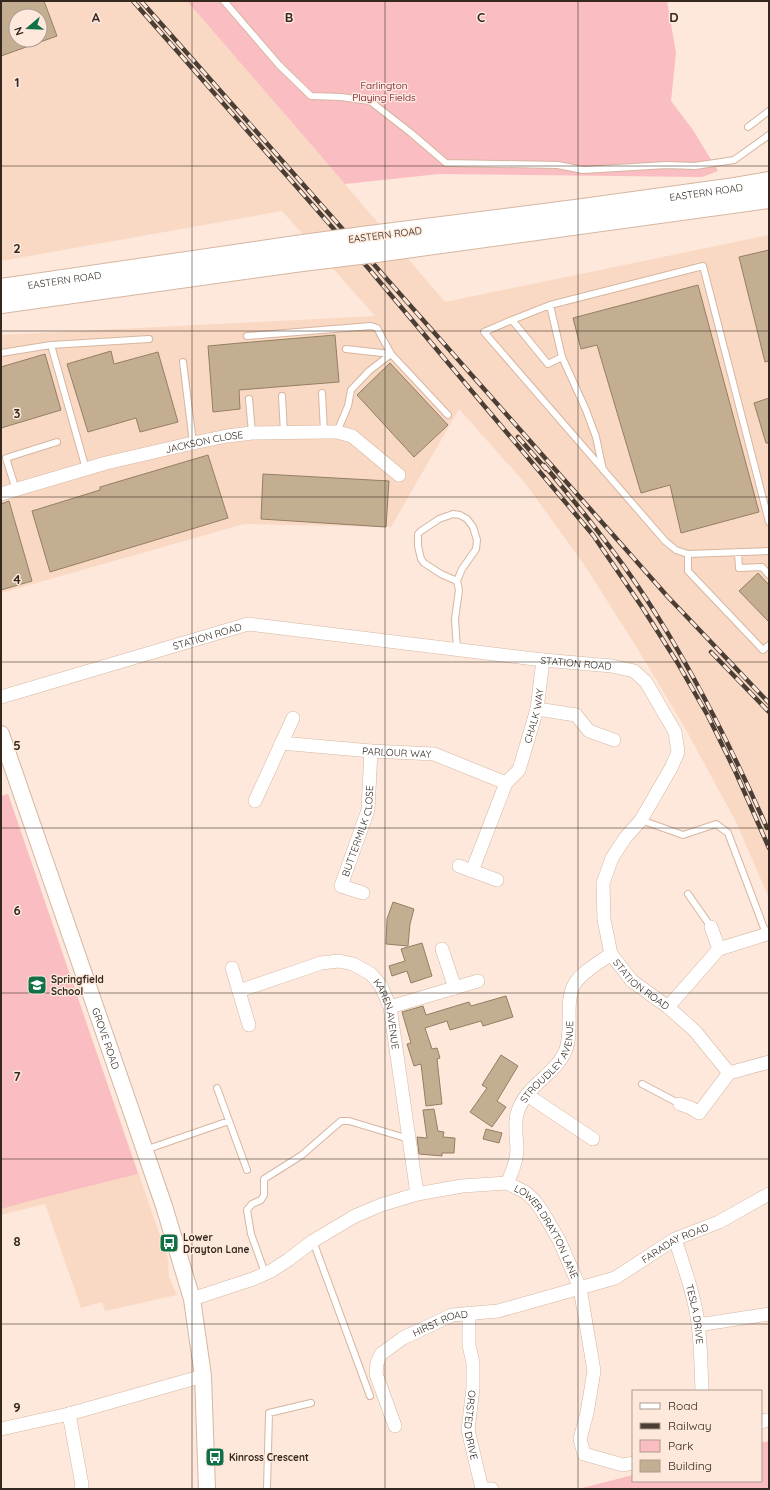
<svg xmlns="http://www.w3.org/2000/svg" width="770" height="1490" viewBox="0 0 770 1490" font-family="Quicksand,sans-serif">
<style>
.built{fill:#fad9c4;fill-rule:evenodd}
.green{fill:#fabdc1}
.building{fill:#c4ae91;stroke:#937f62;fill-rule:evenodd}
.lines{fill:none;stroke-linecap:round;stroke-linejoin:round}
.service-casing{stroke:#d6b6a0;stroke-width:8}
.minor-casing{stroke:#d6b6a0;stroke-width:14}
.tertiary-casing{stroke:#d6b6a0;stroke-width:18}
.primary-casing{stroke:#d6b6a0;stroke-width:22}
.service{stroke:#fff;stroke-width:6}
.minor{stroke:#fff;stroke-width:13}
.tertiary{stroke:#fff;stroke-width:16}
.primary{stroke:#fff;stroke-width:20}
.rail-casing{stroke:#4b3e34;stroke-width:4.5}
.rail{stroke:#fde8db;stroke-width:3;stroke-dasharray:9;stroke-linecap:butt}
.primary-bridge-casing{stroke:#d6b6a0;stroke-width:22;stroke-linecap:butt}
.primary-bridge{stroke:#fff;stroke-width:20}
.grid{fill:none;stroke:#34281f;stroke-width:1;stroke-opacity:0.55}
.labels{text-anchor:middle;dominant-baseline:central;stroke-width:3;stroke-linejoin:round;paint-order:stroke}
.park-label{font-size:10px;fill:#5d001b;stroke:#fde8db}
.street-label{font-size:10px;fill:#34281f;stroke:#fde8db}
.poi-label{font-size:10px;font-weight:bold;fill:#34281f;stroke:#fde8db;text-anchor:start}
.grid-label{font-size:13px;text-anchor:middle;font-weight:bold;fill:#34281f;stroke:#fde8db;stroke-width:3;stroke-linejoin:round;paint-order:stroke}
</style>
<rect width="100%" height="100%" fill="#fde8db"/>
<path class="built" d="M1 1H187L345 184 445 302 769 235V898L735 820 685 728 639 651 583 563 525 483 459 409 391 527 244 524 1 593V335L375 316 282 211 1 261ZM16 16H40V40H16Z
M8 794 168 1259 169 1277 177 1295 105 1311 102 1302 81 1308 45 1204 1 1215V796Z"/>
<path class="green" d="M187 1H667L676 53 671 101 693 130 718 171 702 177 439 174 345 184Z
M8 794 138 1174 22 1203 1 1209V796Z
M769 1441V1489H578L633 1475V1481H761V1443Z"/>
<path class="building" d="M1 1H44L57 36 1 56ZM16 16H40V40H16Z
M769 250V361L765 362 739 257Z
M698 285 759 512 681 533 670 485 641 493 597 345 581 349 573 318Z
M335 335 339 382 239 390 240 409 213 412 208 346 240 343Z
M111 351 114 364 158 352 178 422 140 432 136 418 88 432 67 364Z
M45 354 61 410 1 428V367Z
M390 363 448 425 414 457 357 395Z
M769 398V443H766L754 403Z
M208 455 228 518 50 572 32 511 100 490V487Z
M263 474 389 481 386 527 261 519Z
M9 501 32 581 1 590V504Z
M758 573 769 585V622L739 591Z
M393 902 414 909 410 924 408 946 386 944 387 919Z
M422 943 432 976 411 983 407 971 392 976 389 966 405 961 401 949Z
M506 996 513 1017 483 1026 481 1021 450 1030 447 1021 425 1028 432 1049 437 1048 440 1058 437 1059 442 1104 426 1106 421 1064 414 1066 407 1044 411 1043 402 1012 423 1006 426 1015 469 1002 471 1006Z
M501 1055 518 1066 497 1101 506 1107 492 1127 470 1112 487 1088 482 1085Z
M434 1109 438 1131 444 1132 443 1137 455 1138 454 1153H442V1156L419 1154 417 1137 427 1138 423 1110Z
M486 1129 502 1133 499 1143 483 1139Z"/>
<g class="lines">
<defs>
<path id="service" d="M224 1 279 65 311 96 341 97 370 101 411 133 446 163 558 165 583 170 667 165 695 166 734 160 769 135
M748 127 769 111
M550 305 562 357 548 364 512 320 484 332 665 541 676 550 688 554 769 551
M512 320 550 305 703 266 769 522
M247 336 371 326 377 328 391 354 448 415
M1 353 51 345
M562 357 586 410 596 437 603 470
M183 362 193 443
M322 393 324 432
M282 396 284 433
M249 399 252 433
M337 432 348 406 351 390 369 371 391 354 346 349
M86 469 51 345 149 339
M16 490 6 458 57 442
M738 552 739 568 762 567 769 575
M688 554V571L763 650 769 645
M457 581 462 569 476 549 477 540 473 527 467 519 460 515 453 514 439 519 421 531 418 534V546L421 559 424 563 441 574 457 581 459 590 455 619 457 649
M641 820 683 835 716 824 728 833 767 936
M688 894 711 927
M642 1084 680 1104
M217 1088 247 1170
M145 1150 229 1121
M313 1241 370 1396
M265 1273 251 1234 247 1210 252 1204 261 1200 264 1195V1179L302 1155 341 1121H349L409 1139
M267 1489 269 1413 311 1403"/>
<g id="minor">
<path id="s1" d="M1 494 106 463 193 443 227 436 252 433 324 432H337L352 436 399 475"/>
<path id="s2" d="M1 697 248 624 543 660 612 666 634 671 646 682 675 732 678 752 671 768 641 820 625 838 612 858 603 883 604 920 611 954 632 981 668 1007 695 1031 729 1073 769 1062"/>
<path d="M537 709 576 715 589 731 614 740"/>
<path id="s3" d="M281 743 371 751 434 754 506 783"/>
<path d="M255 801 293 718"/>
<path d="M459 866 497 880"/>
<path id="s4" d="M472 871 506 783 519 770 537 709 543 660"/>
<path id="s5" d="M363 893 341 886 368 810 371 751"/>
<path d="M711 927 719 949"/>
<path d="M442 949 455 988"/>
<path d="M232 968 249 1025"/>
<path id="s6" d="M239 991 321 963 339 961 353 964 371 974 381 986 390 1007 417 1194"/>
<path d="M390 1007 478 981"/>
<path d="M668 1007 719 949 767 934"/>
<path d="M527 1095 593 1139"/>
<path d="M680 1104 691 1108 699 1113 729 1073"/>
<path id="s7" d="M507 1183C512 1173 516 1163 517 1151 517 1140 514 1125 517 1114 525 1085 554 1076 565 1052 574 1031 564 1004 574 985 580 973 600 962 611 954"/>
<path id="s8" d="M675 1239C684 1267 694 1294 698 1323 701 1346 701 1368 702 1391"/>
<path id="s9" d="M192 1299 253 1279 271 1271 288 1260 313 1241 355 1216 381 1205 417 1194 462 1186 507 1183 525 1192 534 1200 542 1211 559 1240 580 1288 594 1371 587 1413 580 1439 584 1454 623 1465 633 1463"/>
<path id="s10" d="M469 1313V1345L473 1363V1388L468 1430 482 1489H492"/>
<path d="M698 1325 769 1314"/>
<path d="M69 1414 82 1485 81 1489"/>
<path d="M761 1422 767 1420"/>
<path id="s11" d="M395 1426 376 1374 377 1363 381 1354 403 1338 452 1315 498 1311 615 1278 675 1239 719 1222 769 1194"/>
<path d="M1 1429 69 1414 203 1376"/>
</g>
<g id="tertiary">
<path id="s12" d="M1 734 164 1206 192 1299 203 1376 207 1489"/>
</g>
<g id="primary">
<path id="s13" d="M370 236 583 209 728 189 769 182"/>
<path d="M376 252 769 198"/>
<path id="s14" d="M1 289 296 246"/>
<path d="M1 303 302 261"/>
</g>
</defs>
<use href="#service" class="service-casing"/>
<use href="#minor" class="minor-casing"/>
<use href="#tertiary" class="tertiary-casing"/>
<use href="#primary" class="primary-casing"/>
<use href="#service" class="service"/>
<use href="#minor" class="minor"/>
<use href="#tertiary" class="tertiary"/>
<use href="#primary" class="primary"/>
<defs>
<path id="rail" d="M133 1 369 269 593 535 642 607 677 662 708 716 736 773 769 848
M141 1 668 597 769 703
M518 437 546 469
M544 465C580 508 616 552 647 600 694 672 732 749 767 828
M711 652 769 712"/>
</defs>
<use href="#rail" class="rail-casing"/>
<use href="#rail" class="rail"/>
<defs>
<path id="primary-bridge" d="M296 246 370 236
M302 261 376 252"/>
</defs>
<use href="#primary-bridge" class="primary-bridge-casing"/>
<use href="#primary-bridge" class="primary-bridge"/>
</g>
<path class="grid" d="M192 1V1489M385 1V1489M578 1V1489M1 166H769M1 331H769M1 497H769M1 662H769M1 828H769M1 993H769M1 1159H769M1 1324H769"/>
<defs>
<symbol id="school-square" viewBox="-11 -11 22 22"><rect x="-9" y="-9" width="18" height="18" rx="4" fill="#117045" stroke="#fde8db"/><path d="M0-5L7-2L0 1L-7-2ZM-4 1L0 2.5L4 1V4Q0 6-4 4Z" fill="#fff"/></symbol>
<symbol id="bus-square" viewBox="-11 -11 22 22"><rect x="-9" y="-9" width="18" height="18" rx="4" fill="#117045" stroke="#fde8db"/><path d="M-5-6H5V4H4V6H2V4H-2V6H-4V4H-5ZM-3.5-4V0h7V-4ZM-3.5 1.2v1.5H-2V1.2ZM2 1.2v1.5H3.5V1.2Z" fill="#fff"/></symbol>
</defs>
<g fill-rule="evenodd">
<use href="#school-square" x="26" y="974" width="22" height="22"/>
<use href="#bus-square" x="158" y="1232" width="22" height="22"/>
<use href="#bus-square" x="204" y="1446" width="22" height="22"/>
</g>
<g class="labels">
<g class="park-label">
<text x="384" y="85">Farlington<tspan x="384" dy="12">Playing Fields</tspan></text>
</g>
<g class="street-label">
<text stroke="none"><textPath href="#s13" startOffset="339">EASTERN ROAD</textPath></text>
<text transform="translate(385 235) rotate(-7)">EASTERN ROAD</text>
<text stroke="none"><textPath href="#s14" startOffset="64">EASTERN ROAD</textPath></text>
<text stroke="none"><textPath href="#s1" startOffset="210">JACKSON CLOSE</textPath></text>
<text stroke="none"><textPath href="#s2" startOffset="215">STATION ROAD</textPath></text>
<text stroke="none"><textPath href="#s2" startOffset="588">STATION ROAD</textPath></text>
<text stroke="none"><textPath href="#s4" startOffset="169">CHALK WAY</textPath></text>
<text stroke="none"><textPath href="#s3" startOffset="116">PARLOUR WAY</textPath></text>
<text stroke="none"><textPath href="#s5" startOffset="81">BUTTERMILK CLOSE</textPath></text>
<text stroke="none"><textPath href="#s2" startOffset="1008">STATION ROAD</textPath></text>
<text stroke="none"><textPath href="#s6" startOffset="184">KAREN AVENUE</textPath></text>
<text stroke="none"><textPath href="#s12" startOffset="322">GROVE ROAD</textPath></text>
<text stroke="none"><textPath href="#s7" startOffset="133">STROUDLEY AVENUE</textPath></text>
<text stroke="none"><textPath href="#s9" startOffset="406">LOWER DRAYTON LANE</textPath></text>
<text stroke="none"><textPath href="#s11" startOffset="395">FARADAY ROAD</textPath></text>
<text stroke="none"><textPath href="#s8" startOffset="78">TESLA DRIVE</textPath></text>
<text stroke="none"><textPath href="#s11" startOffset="144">HIRST ROAD</textPath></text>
<text stroke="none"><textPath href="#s10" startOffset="113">ORSTED DRIVE</textPath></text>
</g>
<g class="poi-label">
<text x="51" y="979">Springfield<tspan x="51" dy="12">School</tspan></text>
<text x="183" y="1237">Lower<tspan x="183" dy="12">Drayton Lane</tspan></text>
<text x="229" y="1457">Kinross Crescent</text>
</g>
</g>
<g class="grid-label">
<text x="96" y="22">A</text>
<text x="289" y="22">B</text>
<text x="481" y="22">C</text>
<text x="674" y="22">D</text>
<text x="17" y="87">1</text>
<text x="17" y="253">2</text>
<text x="17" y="418">3</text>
<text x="17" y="584">4</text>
<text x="17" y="750">5</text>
<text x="17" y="915">6</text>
<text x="17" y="1081">7</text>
<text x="17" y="1246">8</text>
<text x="17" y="1412">9</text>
</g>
<rect width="770" height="1490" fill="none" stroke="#34281f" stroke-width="4"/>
<rect x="632" y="1390" width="130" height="92" fill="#fde8db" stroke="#ad9b90"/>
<rect x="640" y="1403" width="20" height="6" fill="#ffffff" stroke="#ad9b90"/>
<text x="668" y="1410" font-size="12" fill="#34281f">Road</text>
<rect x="640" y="1423" width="20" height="6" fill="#4b3e34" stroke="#ad9b90"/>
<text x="668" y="1430" font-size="12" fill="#34281f">Railway</text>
<rect x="640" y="1440" width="20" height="12" fill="#fabdc1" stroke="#ad9b90"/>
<text x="668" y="1450" font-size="12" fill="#34281f">Park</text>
<rect x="640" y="1460" width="20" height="12" fill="#c4ae91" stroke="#ad9b90"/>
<text x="668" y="1470" font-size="12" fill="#34281f">Building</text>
<g transform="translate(28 28) rotate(251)"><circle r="19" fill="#fde8db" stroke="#ad9b90"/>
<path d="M0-3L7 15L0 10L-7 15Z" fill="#117045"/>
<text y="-6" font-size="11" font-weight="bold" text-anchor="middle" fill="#34281f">N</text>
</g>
</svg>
